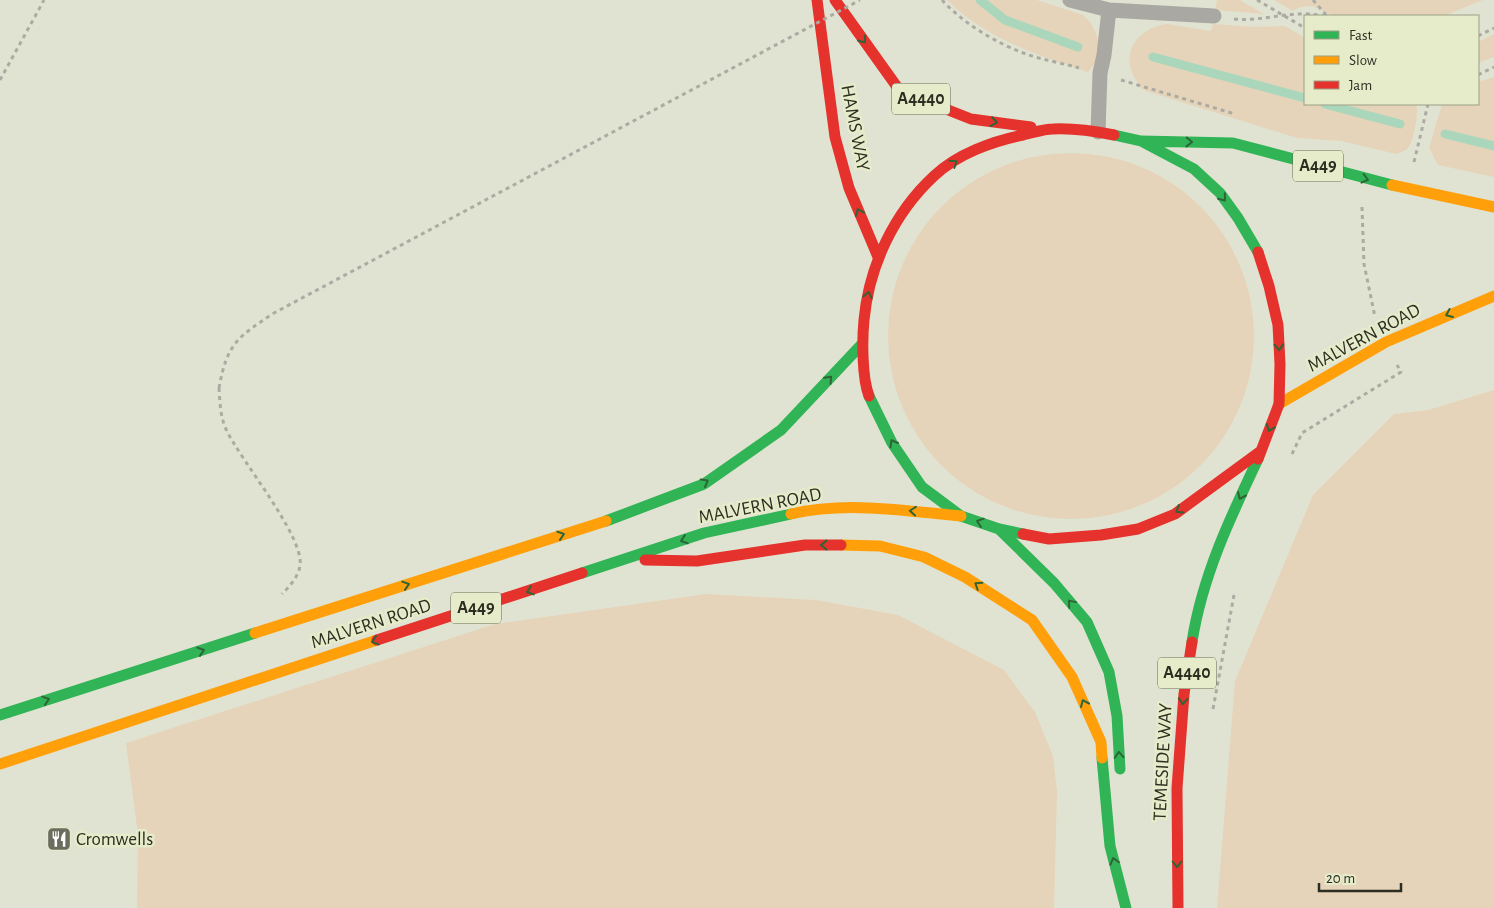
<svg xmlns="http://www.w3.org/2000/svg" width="1494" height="908" viewBox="0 0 1494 908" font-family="'Alegreya Sans',sans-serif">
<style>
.green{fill:#e5d4b9}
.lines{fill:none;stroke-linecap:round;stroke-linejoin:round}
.stream{stroke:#aad6bb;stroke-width:9}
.path{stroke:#ababa3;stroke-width:3;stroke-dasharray:4 4;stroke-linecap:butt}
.lane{stroke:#aaa8a2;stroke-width:15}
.fast{stroke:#30b455;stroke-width:11}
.slow{stroke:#ff9f0a;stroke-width:11}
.jam{stroke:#e5322d;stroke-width:11}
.path-bridge{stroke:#ababa3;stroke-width:3;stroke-dasharray:4 4;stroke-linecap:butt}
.oneway{stroke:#2e6436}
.labels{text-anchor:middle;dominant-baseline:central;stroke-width:5;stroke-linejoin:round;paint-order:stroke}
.shield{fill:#e6ebca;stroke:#646754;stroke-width:1}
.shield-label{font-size:18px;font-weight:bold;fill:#2c2e21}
.street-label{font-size:19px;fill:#2c2e21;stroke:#e6ebca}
.poi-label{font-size:19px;fill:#2c2e21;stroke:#e6ebca;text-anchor:start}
</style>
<rect width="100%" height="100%" fill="#e1e3d2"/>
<path class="green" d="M947 0H1037L1083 15 1090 22 1096 33 1098 41V53L1095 63 1088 72C1038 55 986 39 947 0Z
M1217 0H1240L1264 14 1215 10Z
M1274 0H1483L1444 16H1334L1312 6 1300 7 1293 11Z
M1167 24 1211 31 1213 24 1254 27 1285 26 1305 38V104H1416C1419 113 1414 136 1410 145 1407 151 1401 152 1396 154L1341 141 1297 138 1143 90C1137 82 1131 74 1130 65 1126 42 1147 26 1167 24Z
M1494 34V57L1478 63V42Z
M1494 77V177L1438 165 1429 148 1442 104H1478V82Z
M888 336a183 183 0 1 1 366 0a183 183 0 1 1-366 0Z
M1494 390V908H1217L1235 681 1313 495 1394 414 1428 410Z
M706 594 816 600 898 615 1004 670 1035 712 1053 756 1057 792 1054 908H137L138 835 126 743 495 624Z"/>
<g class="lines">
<path class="stream" d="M980 0 1005 20 1078 47
M1153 57 1305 98
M1325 104 1400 124
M1445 134 1494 146"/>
<path class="path" d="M942 0C964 24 996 43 1026 54 1043 60 1062 63 1079 68
M1313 0 1327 16
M1234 19C1263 22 1294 9 1323 16
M1478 36 1494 28
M1478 75 1494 67
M0 80 44 0
M1121 80 1235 114
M1414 162 1428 104
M1362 207 1364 264 1375 317
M219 388C220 402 220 416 226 429 240 460 305 537 300 566 298 577 290 586 282 594
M1292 454 1302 433 1401 372 1397 365
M1213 709 1234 595"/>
<path class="lane" d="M1070 0 1109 10
M1098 132 1100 73 1104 55 1109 10 1214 16"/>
<path class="fast" d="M1114 135 1141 141 1194 169 1220 193 1238 218 1258 252
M1141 141 1233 143 1392 185
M869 396 892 443 922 487 961 516 999 529 1023 534
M606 521 704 484 781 430 862 344
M999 529 1054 583 1087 622 1109 672 1117 716 1120 769
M582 573 704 533 791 514
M1192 642C1202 577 1230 518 1258 459
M0 715 255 633
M1102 758 1110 846 1126 908"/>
<path class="slow" d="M1392 185 1494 207
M1279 404 1386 342 1494 296
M791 514C847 501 905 511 961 516
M841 545 880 546 924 557 965 577 1032 620 1072 677 1101 742 1102 758
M255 633 606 521
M0 764 377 640"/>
<path class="jam" d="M817 0 835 137 849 188 878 257
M835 0 900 91 971 119 1031 127
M869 396C862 378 862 340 864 320 869 266 894 213 934 176 957 154 993 141 1023 135 1033 133 1043 129 1053 129 1073 128 1094 131 1114 135
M1258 459 1279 404 1280 364 1278 325 1269 286 1258 252
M1023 534 1049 539 1101 535 1138 529 1175 514 1261 451
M645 560 697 561 805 545H841
M377 640 582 573
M1178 908 1177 788 1184 694 1192 642"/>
<path class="path-bridge" d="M1257 0 1305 28
M219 388C227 343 238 337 274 313L860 0"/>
</g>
<defs><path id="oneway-chevron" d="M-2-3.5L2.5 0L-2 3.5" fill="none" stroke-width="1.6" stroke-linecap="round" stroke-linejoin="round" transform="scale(1.25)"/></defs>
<g class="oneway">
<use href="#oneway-chevron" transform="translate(863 40) rotate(54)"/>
<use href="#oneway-chevron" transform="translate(994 122) rotate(8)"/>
<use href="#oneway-chevron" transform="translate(1189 142) rotate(1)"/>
<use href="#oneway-chevron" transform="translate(954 163) rotate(-34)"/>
<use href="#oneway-chevron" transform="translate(1365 179) rotate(14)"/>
<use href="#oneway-chevron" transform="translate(1223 198) rotate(51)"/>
<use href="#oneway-chevron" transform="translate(859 212) rotate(-113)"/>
<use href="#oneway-chevron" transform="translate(868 295) rotate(-78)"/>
<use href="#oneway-chevron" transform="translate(1449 314) rotate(157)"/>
<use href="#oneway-chevron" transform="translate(1279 347) rotate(87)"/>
<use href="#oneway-chevron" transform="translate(829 379) rotate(-47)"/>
<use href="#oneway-chevron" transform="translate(1270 428) rotate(111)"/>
<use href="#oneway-chevron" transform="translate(893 443) rotate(-120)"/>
<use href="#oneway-chevron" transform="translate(705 482) rotate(-30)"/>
<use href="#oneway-chevron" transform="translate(1241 496) rotate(114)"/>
<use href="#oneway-chevron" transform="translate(1179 510) rotate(148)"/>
<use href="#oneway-chevron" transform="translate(913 511) rotate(-175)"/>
<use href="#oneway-chevron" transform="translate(980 522) rotate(-161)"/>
<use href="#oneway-chevron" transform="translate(561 535) rotate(-18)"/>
<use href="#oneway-chevron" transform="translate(684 540) rotate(161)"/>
<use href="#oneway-chevron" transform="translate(824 545) rotate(-179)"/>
<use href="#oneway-chevron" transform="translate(406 585) rotate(-18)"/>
<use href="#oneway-chevron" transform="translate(978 585) rotate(-147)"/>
<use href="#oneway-chevron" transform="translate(530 591) rotate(162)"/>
<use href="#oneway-chevron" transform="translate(1071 603) rotate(-130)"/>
<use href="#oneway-chevron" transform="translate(375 641) rotate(162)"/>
<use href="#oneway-chevron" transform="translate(201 651) rotate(-18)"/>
<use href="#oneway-chevron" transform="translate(46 700) rotate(-18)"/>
<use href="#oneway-chevron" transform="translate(1183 701) rotate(94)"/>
<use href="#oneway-chevron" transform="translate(1084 703) rotate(-114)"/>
<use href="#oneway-chevron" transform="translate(1119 755) rotate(-94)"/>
<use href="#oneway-chevron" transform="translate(1114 861) rotate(-105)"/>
<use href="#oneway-chevron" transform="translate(1177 864) rotate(90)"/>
</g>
<defs>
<symbol id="restaurant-square" viewBox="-11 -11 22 22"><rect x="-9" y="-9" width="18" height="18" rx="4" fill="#6b6d5f" stroke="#e6ebca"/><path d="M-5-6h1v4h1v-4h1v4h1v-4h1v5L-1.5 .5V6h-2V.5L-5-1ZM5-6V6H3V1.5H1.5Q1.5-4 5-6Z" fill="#fff"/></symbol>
</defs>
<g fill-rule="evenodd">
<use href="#restaurant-square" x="45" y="825" width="28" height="28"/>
</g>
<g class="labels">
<g class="shield">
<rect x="892" y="83.5" width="58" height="31" rx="4"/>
<rect x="1293" y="150.5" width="50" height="31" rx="4"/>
<rect x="451" y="592.5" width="50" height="31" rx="4"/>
<rect x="1158" y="657.5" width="58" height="31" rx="4"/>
</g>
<g class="shield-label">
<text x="921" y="99">A4440</text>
<text x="1318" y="166">A449</text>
<text x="476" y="608">A449</text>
<text x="1187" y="673">A4440</text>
</g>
<g class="street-label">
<text transform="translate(855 128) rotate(79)">HAMS WAY</text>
<text transform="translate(1364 338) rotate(-28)">MALVERN ROAD</text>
<text transform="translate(760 506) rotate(-11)">MALVERN ROAD</text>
<text transform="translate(371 624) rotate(-18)">MALVERN ROAD</text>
<text transform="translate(1163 762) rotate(-87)">TEMESIDE WAY</text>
</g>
<g class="poi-label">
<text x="76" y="839">Cromwells</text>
</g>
</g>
<rect x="1304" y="15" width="175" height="90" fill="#e6ebca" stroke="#9c9f86"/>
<rect x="1314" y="31" width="25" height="8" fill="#30b455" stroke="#9c9f86"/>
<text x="1349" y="40" font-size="15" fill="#2c2e21">Fast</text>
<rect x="1314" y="56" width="25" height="8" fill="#ff9f0a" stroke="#9c9f86"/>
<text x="1349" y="65" font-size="15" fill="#2c2e21">Slow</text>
<rect x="1314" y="81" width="25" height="8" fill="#e5322d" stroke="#9c9f86"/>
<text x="1349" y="90" font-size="15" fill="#2c2e21">Jam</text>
<path d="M1319 883v8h82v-8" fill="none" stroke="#2c2e21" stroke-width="2.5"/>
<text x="1326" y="883" font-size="15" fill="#2c2e21" stroke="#e6ebca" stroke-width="4" paint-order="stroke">20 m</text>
</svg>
